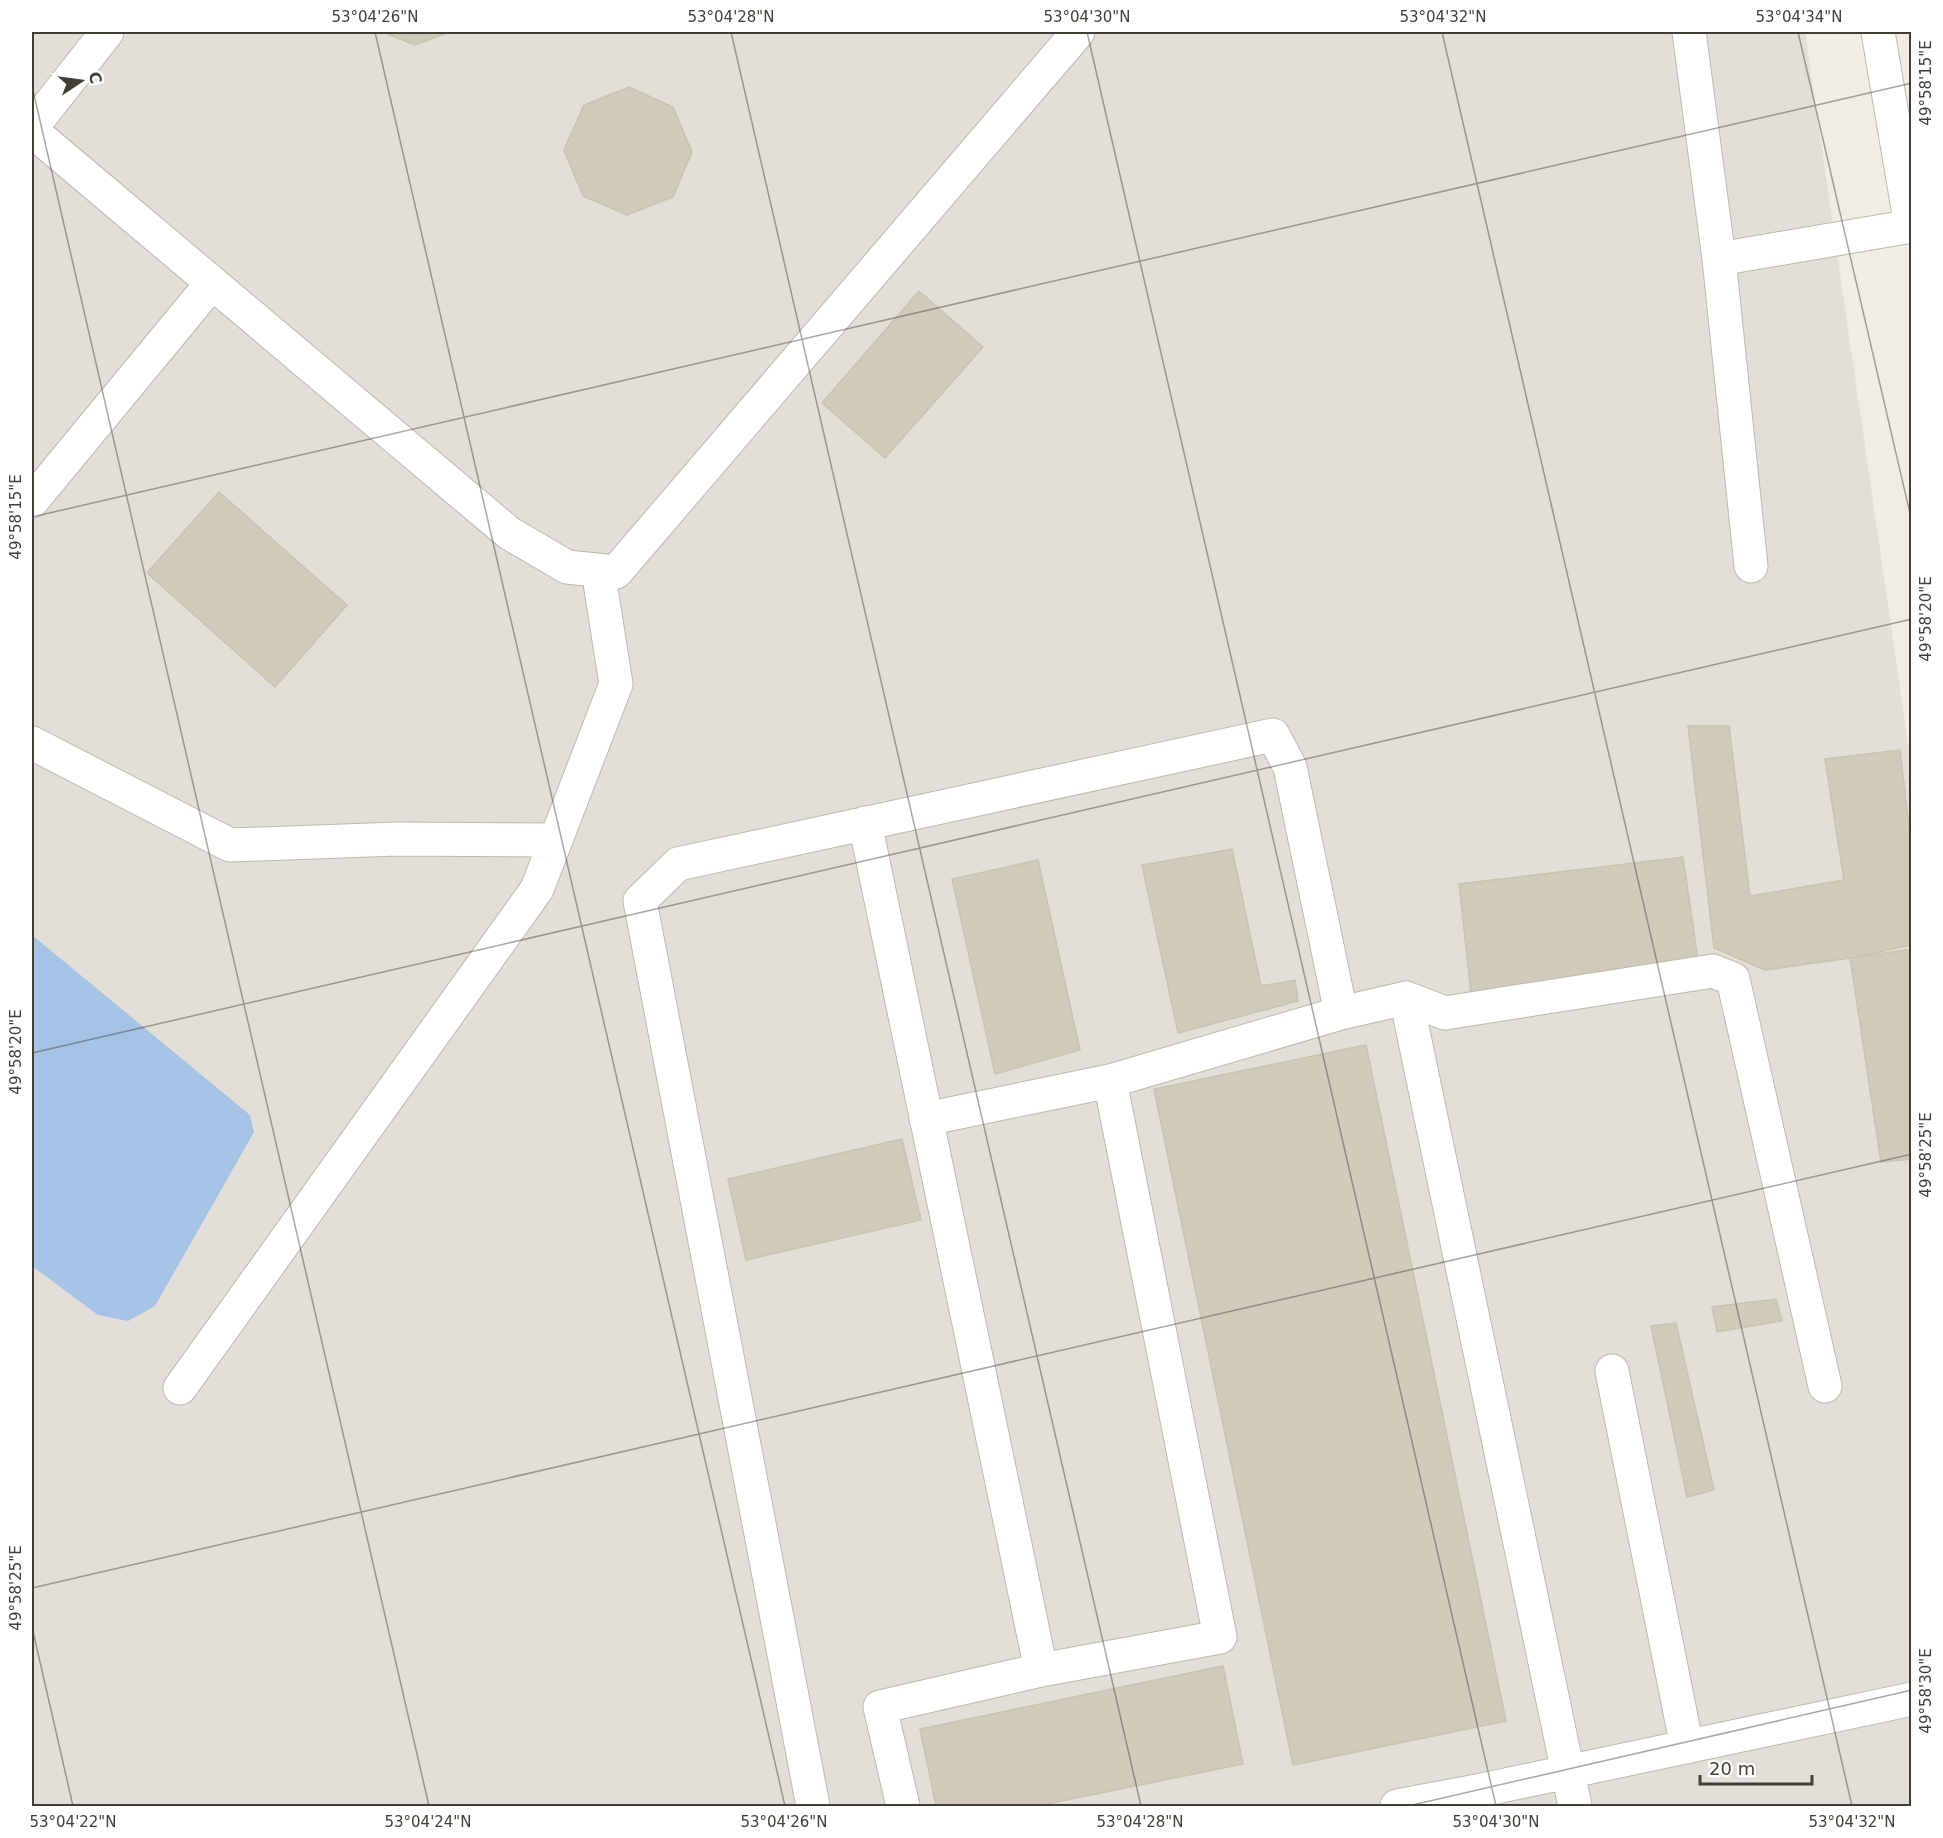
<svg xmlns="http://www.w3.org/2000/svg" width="1943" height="1838" viewBox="0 0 1943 1838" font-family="'DejaVu Sans',sans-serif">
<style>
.industrial{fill:#e2dfd9}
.water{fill:#a6c3e6}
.building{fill:#d0cabb;stroke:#cac3af;stroke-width:1.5}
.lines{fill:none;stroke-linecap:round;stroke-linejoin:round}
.minor-casing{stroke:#bdb9ab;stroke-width:35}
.minor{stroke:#fff;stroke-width:33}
.ticks{fill:none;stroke:#413e35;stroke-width:1.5;stroke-opacity:0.45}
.neatline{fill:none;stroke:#413e35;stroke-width:2}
.ticks-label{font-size:15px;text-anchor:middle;fill:#413e35}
</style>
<rect width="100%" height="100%" fill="#f0eee4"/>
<path class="industrial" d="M32 32H1805L1912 770 1911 1806H32Z"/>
<path class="water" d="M32 935 250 1115 254 1132 155 1306 128 1321 98 1315 32 1266Z"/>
<path class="building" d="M382 32H450L415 45Z
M629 87 673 107 692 152 673 197 627 215 583 196 564 150 584 105Z
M919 291 983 347 885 458 822 403Z
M219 492 347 605 275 687 147 573Z
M1688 726H1729L1750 896 1844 880 1825 759 1900 750 1912 852V945L1850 958 1765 970 1714 948Z
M1232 849 1261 986 1295 980 1298 1001 1178 1033 1142 865Z
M1683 857 1698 960 1471 993 1459 884Z
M1038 860 1080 1050 995 1074 952 879Z
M1912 949V1159L1881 1162 1850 958Z
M1366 1045 1506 1721 1293 1765 1154 1089Z
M902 1139 921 1220 746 1260 728 1179Z
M1776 1299 1782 1321 1717 1332 1712 1307Z
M1676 1323 1714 1490 1687 1497 1651 1326Z
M1223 1666 1243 1764 1037 1806H936L920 1729Z"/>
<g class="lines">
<defs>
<path id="minor" d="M1689 32 1719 259 1751 566
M1878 32 1911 226
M32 127 107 32
M32 131 509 533 567 567 616 572 1078 32
M1719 259 1912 226
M32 501 212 283
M32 743 230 845 397 839 556 840
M865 823 1041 1670
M1406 998 1575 1806
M926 1119 1110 1081 1341 1013 1406 998 1445 1013 1713 971 1733 979 1825 1386
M1612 1371 1687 1747
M180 1388 537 889 616 684 598 570
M813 1806 640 901 678 864 1273 735 1290 767 1341 1013
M903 1806 880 1707 1041 1670 1220 1637 1110 1081
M1397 1806 1482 1790 1912 1699"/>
</defs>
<use href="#minor" class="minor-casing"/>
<use href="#minor" class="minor"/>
</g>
<path class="ticks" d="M375 32 785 1806M731 32 1141 1806M1087 32 1496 1806M1442 32 1852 1806M1798 32 1912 522M32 86 429 1806M32 517 1912 83M32 1053 1912 619M32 1588 1912 1154M32 1627 73 1806M1408 1806 1912 1690"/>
<rect width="1943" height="1838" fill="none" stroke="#ffffff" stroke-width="66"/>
<g transform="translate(81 81) rotate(77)" stroke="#ffffff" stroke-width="4.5" paint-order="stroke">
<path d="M0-4.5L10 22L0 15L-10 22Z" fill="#413e35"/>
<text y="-9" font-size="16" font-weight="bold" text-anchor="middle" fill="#413e35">С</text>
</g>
<path d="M1700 1775v9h112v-9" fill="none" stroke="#413e35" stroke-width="3"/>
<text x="1709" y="1775" font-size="18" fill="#413e35" stroke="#ffffff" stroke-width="4.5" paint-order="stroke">20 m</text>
<rect x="33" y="33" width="1877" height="1772" class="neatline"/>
<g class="ticks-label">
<text x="375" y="22">53°04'26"N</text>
<text x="731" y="22">53°04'28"N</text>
<text x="1087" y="22">53°04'30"N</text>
<text x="1443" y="22">53°04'32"N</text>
<text x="1799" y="22">53°04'34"N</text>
<text transform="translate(1926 83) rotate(-90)" y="5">49°58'15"E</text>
<text transform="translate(16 517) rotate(-90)" y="5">49°58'15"E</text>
<text transform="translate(1926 619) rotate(-90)" y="5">49°58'20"E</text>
<text transform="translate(16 1052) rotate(-90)" y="5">49°58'20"E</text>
<text transform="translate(1926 1155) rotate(-90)" y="5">49°58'25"E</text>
<text transform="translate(16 1588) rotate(-90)" y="5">49°58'25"E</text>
<text transform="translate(1926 1691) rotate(-90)" y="5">49°58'30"E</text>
<text x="73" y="1827">53°04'22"N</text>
<text x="428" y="1827">53°04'24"N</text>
<text x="784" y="1827">53°04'26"N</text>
<text x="1140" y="1827">53°04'28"N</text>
<text x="1496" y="1827">53°04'30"N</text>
<text x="1852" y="1827">53°04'32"N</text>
</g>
</svg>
